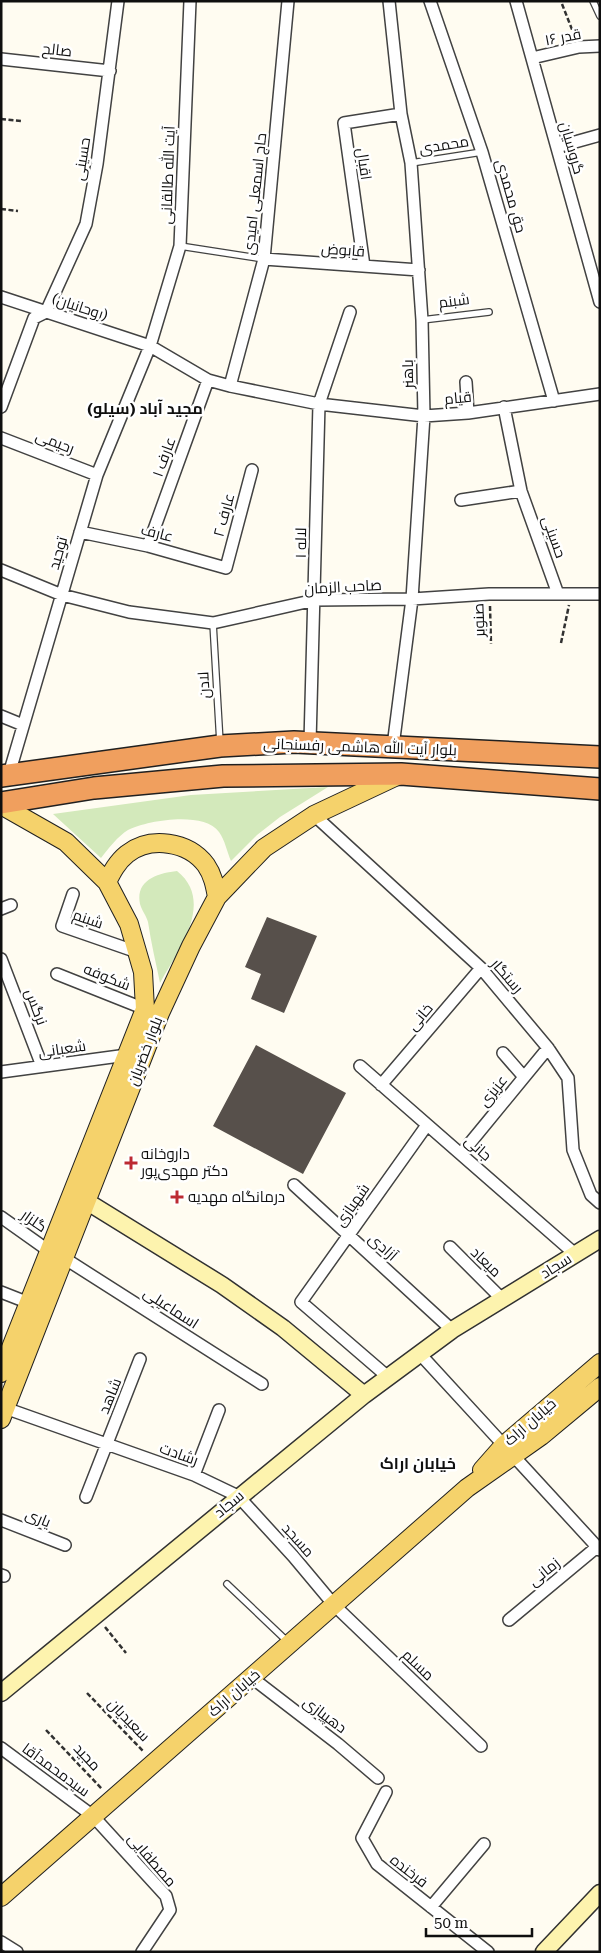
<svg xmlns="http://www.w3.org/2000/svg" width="601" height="1953" viewBox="0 0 601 1953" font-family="'Roboto Serif',Cairo,serif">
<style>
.green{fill:#d3e9bb}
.building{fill:#57504b}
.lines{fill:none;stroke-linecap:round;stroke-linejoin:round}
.lane-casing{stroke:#424242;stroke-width:8}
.street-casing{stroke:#424242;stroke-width:14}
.secondary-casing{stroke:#313131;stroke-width:19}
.primary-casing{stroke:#202020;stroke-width:20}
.highway-casing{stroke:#202020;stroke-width:24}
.path{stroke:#313131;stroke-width:2.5;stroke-dasharray:5 2.5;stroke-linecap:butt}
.lane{stroke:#fff;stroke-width:5.5}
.street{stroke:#fff;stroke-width:11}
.secondary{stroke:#fdf3ae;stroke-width:16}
.primary{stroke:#f5d26b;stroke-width:18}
.highway{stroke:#f09f5e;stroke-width:21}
.poi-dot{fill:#bc2a32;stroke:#fff;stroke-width:2}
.labels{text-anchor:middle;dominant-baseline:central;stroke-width:5;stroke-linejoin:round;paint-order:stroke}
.street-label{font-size:15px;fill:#0f0f0f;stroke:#fff}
.poi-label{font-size:15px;fill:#0f0f0f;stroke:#fff;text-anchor:start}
.neighbourhood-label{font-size:16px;font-weight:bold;fill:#0f0f0f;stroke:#fff}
</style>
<rect width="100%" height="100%" fill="#fffcf1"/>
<path class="green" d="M328 787 280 817 257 835 231 861C227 852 225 840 219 832 204 811 148 820 128 830 118 836 108 849 101 858L53 814 191 795Z
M177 871C216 902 177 952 160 983 156 963 151 943 148 922 146 915 142 911 140 904 135 880 158 873 177 871Z"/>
<path class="building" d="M267 917 317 936 284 1013 251 999 261 974 245 967Z
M256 1045 346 1093 303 1174 213 1126Z"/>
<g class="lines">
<defs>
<path id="lane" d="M593 1 600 16
M411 163 482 152
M180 246 264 259
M422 320 489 312
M213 623 220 743
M227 1584 288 1642"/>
<path id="street" d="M389 1 401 114 411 163 422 320 424 416 412 599 393 746
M430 1 482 152 554 401
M516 1 600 302
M532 58 579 47 600 46
M1 59 110 71
M557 147 600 135
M264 259 419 270
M364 266 344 123 401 114
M1 297 150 346 208 380 230 386 319 404 424 416 468 413 600 394
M466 382 468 413
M230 386 264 259 288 1
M1 407 34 318 46 312 86 224 97 164 118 1
M504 407 521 491 558 594
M1 438 97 475
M461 500 521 491
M80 532 148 546 226 568 252 470
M148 546 208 380
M1 570 62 595 129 612 213 623 315 600 412 599 489 594H600
M1 716 23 725
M310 742 319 404 350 312
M9 774 97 475 150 346 180 246 190 1
M314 815 481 968 548 1048 568 1078 573 1150 591 1195 600 1203
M73 894 62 926 137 952
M1 909 11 905
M1 959 42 1066
M57 974 145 1009
M503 1053 524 1077
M360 1066 575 1254
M1 1072 127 1055
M381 1085 481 968
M461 1154 548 1048
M294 1185 452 1330
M1 1217 49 1251
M450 1247 502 1299
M64 1258 262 1384
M1 1292 29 1303
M420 1354 600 1550
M388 1377 301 1302 427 1125
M5 1408 194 1475 238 1496 293 1556 334 1605 481 1746
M194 1475 219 1410
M86 1497 140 1359
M1 1520 65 1545
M1 1575 4 1576
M509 1620 597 1547
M251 1677 338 1744 378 1778
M1 1748 93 1816 166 1896 170 1910 142 1952
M386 1792 362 1838 377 1864 488 1952
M431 1907 484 1844
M1 1942 17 1952"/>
<path id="secondary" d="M86 1201 222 1285 283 1328 364 1395
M1 1693 364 1395 452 1330 600 1239
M544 1952 600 1893"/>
<path id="primary" d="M1 805 66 842 107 882 129 924 143 972 145 1009 1 1373
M107 882C112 872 117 862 127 854 150 836 188 841 206 865 213 875 215 886 217 897
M1 1419 160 1013 191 946 217 897 264 848 314 815 399 775
M482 1470 504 1445 600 1363
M1 1897 467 1488 541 1436 600 1387"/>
<path id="highway" d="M1 776 220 746 294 742 600 757
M1 803 94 788 223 776 401 774 600 789"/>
</defs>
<use href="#lane" class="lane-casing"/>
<use href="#street" class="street-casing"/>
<use href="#secondary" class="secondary-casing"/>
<use href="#primary" class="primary-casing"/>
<use href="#highway" class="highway-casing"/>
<path class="path" d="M562 4 575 37
M1 119 22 121
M1 209 18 211
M490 606 491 644
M561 643 569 605
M105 1627 126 1653
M87 1693 143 1751
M46 1730 102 1789"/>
<use href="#lane" class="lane"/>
<use href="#street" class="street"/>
<use href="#secondary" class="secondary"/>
<use href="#primary" class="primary"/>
<use href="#highway" class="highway"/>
</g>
<g class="poi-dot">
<path d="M128.5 1155.5h5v5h5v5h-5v5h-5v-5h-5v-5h5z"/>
<path d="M174.5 1189.5h5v5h5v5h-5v5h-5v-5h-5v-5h5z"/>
</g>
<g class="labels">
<g class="street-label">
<text transform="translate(563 37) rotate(-11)">قدر ۱۶</text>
<text transform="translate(57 50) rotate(6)">صالح</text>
<text transform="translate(444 145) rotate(-9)">محمدی</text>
<text transform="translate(572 148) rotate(74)">گروسیان</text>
<text transform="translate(82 159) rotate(-81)">حسینی</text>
<text transform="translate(364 164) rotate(82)">اقبال</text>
<text transform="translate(168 175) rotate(-88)">آیت الله طالقانی</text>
<text transform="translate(255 194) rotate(-84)">حاج اسمعلی امیدی</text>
<text transform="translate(511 196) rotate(74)">حق محمدی</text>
<text transform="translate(343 250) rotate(4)">قابوض</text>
<text transform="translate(454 301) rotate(-7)">شبنم</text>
<text transform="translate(80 307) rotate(18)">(روحانیان)</text>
<text transform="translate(408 374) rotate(-91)">باهنر</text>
<text transform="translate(458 398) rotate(-5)">قیام</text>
<text transform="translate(55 442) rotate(21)">رحیمی</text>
<text transform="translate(164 457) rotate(-70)">عارف ۱</text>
<text transform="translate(224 515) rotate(-75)">عارف ۲</text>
<text transform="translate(157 533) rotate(14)">عارف</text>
<text transform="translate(554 537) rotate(70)">حسینی</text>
<text transform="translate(301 543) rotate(-89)">لاله ۱</text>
<text transform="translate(58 553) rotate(-74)">توحید</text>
<text transform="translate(343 587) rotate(-3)">صاحب الزمان</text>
<text transform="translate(479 620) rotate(-92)">صنوبر</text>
<text transform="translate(204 685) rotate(-93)">لادن</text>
<text transform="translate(360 747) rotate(2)">بلوار آیت الله هاشمی رفسنجانی</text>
<text transform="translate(88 919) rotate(19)">شبنم</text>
<text transform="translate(507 976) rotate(49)">رستگار</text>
<text transform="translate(107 977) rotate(22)">شکوفه</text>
<text transform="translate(36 1007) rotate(69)">نرگس</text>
<text transform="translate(420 1017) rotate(-50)">خانی</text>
<text transform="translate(62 1049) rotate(-8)">شعبانی</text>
<text transform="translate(145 1051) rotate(-69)">بلوار خضریان</text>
<text transform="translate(493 1091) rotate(-51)">عزیزی</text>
<text transform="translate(478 1148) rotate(41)">جانی</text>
<text transform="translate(352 1205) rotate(-55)">شهبازی</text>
<text transform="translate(34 1221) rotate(35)">گلزار</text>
<text transform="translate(383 1247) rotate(42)">آزادی</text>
<text transform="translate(486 1262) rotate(44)">میعاد</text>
<text transform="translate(556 1266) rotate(-32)">سجاد</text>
<text transform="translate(171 1308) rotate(33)">اسماعیلی</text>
<text transform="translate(110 1396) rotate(-68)">شاهد</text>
<text transform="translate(530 1422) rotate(-41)">خیابان اراک</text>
<text transform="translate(179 1454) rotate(20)">رشادت</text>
<text transform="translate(229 1504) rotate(-40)">سجاد</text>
<text transform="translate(38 1518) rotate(22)">یاری</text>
<text transform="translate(298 1540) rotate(48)">مسجد</text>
<text transform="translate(544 1572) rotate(-39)">زمانی</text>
<text transform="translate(418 1665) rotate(44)">مسلم</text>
<text transform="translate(234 1693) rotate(-41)">خیابان اراک</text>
<text transform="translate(325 1715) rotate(37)">دهپیازی</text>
<text transform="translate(129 1720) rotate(46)">سعیدیان</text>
<text transform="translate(87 1757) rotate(47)">مجید</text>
<text transform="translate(56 1770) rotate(36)">سیدمحمدآقا</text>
<text transform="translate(152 1860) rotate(49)">مصطفایی</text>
<text transform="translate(409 1871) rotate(38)">فرخنده</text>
</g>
<g class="poi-label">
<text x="141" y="1154">داروخانه<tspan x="141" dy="17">دکتر مهدی‌پور</tspan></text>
<text x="188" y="1197">درمانگاه مهدیه</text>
</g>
<g class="neighbourhood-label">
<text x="145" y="408">(مجید آباد (سیلو</text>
<text x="418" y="1463">خیابان اراک</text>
</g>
</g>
<rect width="601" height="1953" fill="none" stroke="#0f0f0f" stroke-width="5"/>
<path d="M426 1928v8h106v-8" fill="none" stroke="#0f0f0f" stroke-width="2.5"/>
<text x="434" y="1928" font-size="15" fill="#0f0f0f" stroke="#ffffff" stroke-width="4" paint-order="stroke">50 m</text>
</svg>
